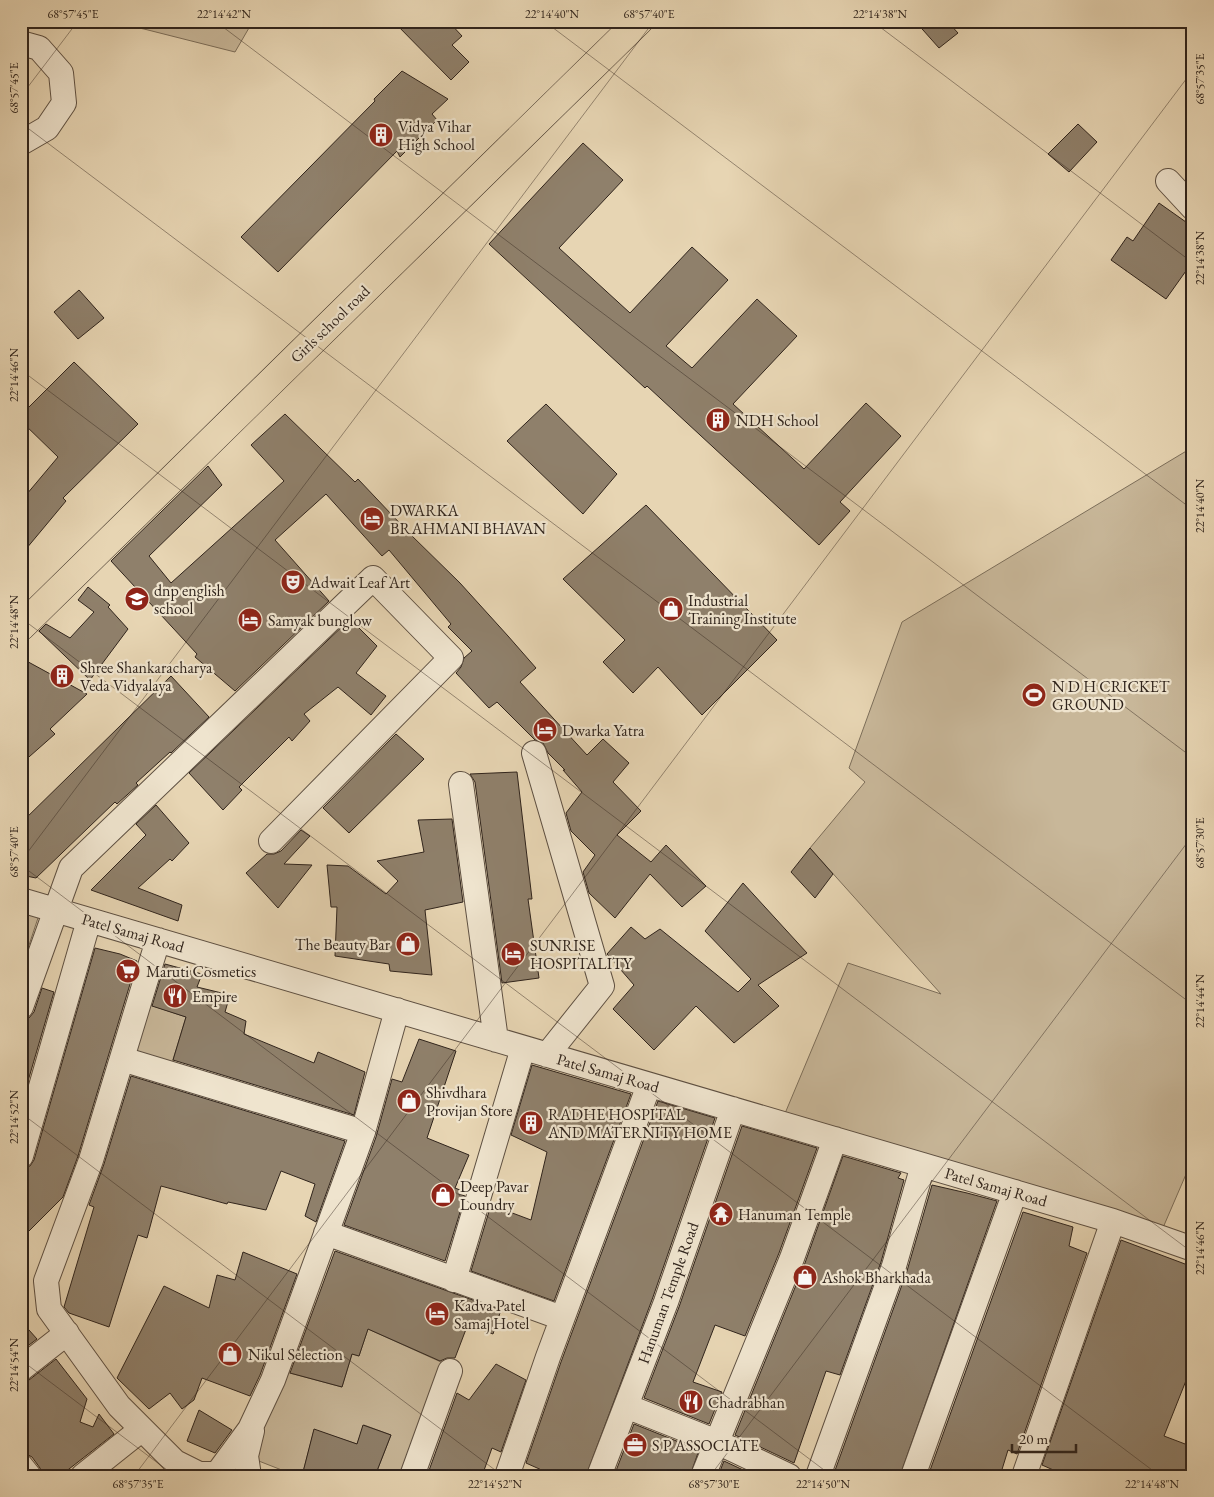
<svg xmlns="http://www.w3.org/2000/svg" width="1214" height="1497" viewBox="0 0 1214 1497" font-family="'EB Garamond',serif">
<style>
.green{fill:#c8b799;stroke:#7c6e5a}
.building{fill:#8f806b;stroke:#30241c}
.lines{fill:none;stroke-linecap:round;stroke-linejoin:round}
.minor-casing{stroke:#5e5042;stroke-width:26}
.major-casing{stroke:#30241c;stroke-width:29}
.minor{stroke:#efe4ce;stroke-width:24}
.major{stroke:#e7d5b3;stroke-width:28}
.ticks{fill:none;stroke:#30241c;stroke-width:1;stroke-opacity:0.45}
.labels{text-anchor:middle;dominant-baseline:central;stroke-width:4.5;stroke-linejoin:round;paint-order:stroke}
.poi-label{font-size:16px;fill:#30241c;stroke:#efe4ce;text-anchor:start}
.street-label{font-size:16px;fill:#30241c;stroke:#efe4ce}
.neatline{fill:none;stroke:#30241c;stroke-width:2}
.ticks-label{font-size:12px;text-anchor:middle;fill:#30241c}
</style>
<rect width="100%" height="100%" fill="#e7d5b3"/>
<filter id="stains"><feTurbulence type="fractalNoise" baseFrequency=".004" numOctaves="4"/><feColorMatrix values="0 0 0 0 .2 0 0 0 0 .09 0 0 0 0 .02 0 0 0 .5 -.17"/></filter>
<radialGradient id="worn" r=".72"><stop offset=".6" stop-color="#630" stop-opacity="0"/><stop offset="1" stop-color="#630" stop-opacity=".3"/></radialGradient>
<path class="green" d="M103 21H253L235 52 144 29Z
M1193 447V1158L1159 1237 781 1123 848 963 941 994 810 848 865 782 849 768 902 622Z
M21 900 42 906 29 945 21 943Z
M139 1003 153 1006 186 1017 169 1073 122 1059Z
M368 1329 452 1367 412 1476H375L391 1435 364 1425 357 1444 314 1430 302 1476H297L246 1456 286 1372 342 1387 352 1354 359 1356Z"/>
<path class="building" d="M393 21H448L462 36 452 45 469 62 451 80Z
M915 21H947L958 33 939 48Z
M402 71 448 99 432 114 437 120 400 157 397 151 278 272 241 237 375 101 374 99Z
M1078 124 1097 142 1069 172 1048 154Z
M583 143 623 180 559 248 630 313 692 247 728 280 666 346 692 368 757 299 797 336 733 404 804 469 866 403 901 436 840 502 850 511 819 545 647 386 645 388 489 244Z
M1159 203 1193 227V261L1166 299 1111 260 1127 237 1133 241Z
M79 290 104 318 78 339 54 312Z
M74 362 138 424 63 498 66 501 21 555V501L58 457 21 421V415Z
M546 404 617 474 583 514 507 441Z
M285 414 355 482 358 479 410 534 460 583 508 636 536 668 520 682 587 755 603 739 629 763 613 782 641 811 617 835 651 862 666 845 706 886 682 907 650 874 615 918 589 893 583 872 595 855 571 831 566 813 582 792 563 770H565L548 753 543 743 535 740 497 702 489 708 456 673 461 667 464 658 472 651 448 627 451 624 389 550 382 556 326 494 275 540 329 601 235 691 195 657 197 654 111 561 208 466 222 485 149 556 171 583 284 481 251 445Z
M646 505 777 640 702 715 658 667 633 693 603 662 625 640 563 579Z
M88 587 110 605 108 607 128 629 90 680 39 631 46 624 70 638 94 612 78 600Z
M350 619 377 646 356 673 386 696 371 715 338 687 304 714 310 721 292 741 289 737 239 787 242 790 223 810 189 773Z
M21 658 87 694 50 729 55 734 21 764Z
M171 676 209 717 171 753 170 752 136 783 138 785 117 804 115 802 36 878 21 875V823Z
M396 734 424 759 349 833 323 808Z
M517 772 532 899H528L539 978 502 983 475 782 470 774Z
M156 805 189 843 172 861 170 859 138 888 182 905 178 921 91 890 146 835 136 824Z
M452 819 463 902 425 910 432 975 390 971 389 964 335 956 337 907H331L327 865 348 866 386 894 398 881 377 861 424 852 418 820Z
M301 830 310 836 284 864 312 865 278 908 246 873 267 854H274L281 851Z
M810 848 833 874 815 898 791 872Z
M743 883 807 953 758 985 779 1006 734 1043 696 1006 654 1050 613 1009 634 985 607 954 631 927 645 939 660 929 738 992 751 979 705 931Z
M95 948 120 954 137 961 78 1156 63 1197 21 1239V1169L30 1166 34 1160Z
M165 964 202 974 197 987 230 995 225 1012 246 1021 244 1034 314 1063 318 1052 365 1072 354 1115 173 1060 186 1017 152 1006Z
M42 988 54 992 21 1105V1020L29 1018 34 1012Z
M419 1039 456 1051 427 1138 469 1155 455 1188 460 1190 459 1194 465 1196 445 1261 344 1225 376 1137 392 1079 402 1082Z
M532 1065 631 1094 554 1301 471 1271 491 1205 531 1220 547 1152 511 1135Z
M131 1076 345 1141 316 1222 305 1216 315 1184 281 1171 266 1210 228 1202 227 1204 161 1186 147 1238 138 1235 109 1327 69 1313 64 1307 94 1207 89 1205 104 1164Z
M658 1101 715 1118 653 1297 586 1476H555L526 1463 561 1362Z
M742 1126 817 1148 779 1253 745 1336 715 1325 693 1382 722 1392 709 1424 644 1398 679 1307Z
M843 1156 901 1173 898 1178 904 1180 881 1262 840 1375 826 1371 794 1463 735 1435 805 1263Z
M932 1185 967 1193 997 1201 900 1476H833L907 1271Z
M1023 1212 1073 1227 1069 1246 1087 1253 1017 1454 1008 1450 1000 1476H928Z
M1121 1240 1193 1267V1363L1164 1436 1193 1447V1476H1067L1042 1465Z
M335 1251 501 1310 493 1334 468 1324 455 1358H447L440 1361 368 1329 359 1356 352 1354 342 1387 290 1373Z
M243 1252 297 1274 260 1375 250 1396 202 1378 194 1400 182 1409 170 1393 149 1409 117 1378 164 1286 209 1308 217 1275 235 1280Z
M21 1321 37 1339 21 1351Z
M56 1359 87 1399 80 1422 93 1427 99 1414 114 1434 60 1476H42L40 1468 32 1457 21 1451V1382L29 1380Z
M496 1364 526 1380 501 1452 492 1448 482 1476H427L457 1393 469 1400Z
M199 1410 232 1430 215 1453 187 1441Z
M634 1424 699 1450 690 1476H614Z
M363 1425 391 1435 375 1476H302L314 1429 357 1444Z
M724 1461 756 1476H718Z"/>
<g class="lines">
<defs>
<path id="minor" d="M21 43 39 48 61 73 64 103 47 128 21 143
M1168 181 1193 208
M534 753 602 986 547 1055
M461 784 496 1040
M21 900 1113 1221 1193 1249
M158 940 91 1160 46 1281 49 1309 119 1406 175 1462 199 1474H217L250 1429 273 1380 363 1132 397 1010
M21 1007 71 868 373 578 451 658 271 841
M122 1059 363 1132
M21 1156 89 920
M326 1233 562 1318
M454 1280 523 1048
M21 1369 67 1333
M626 1406 717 1442 789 1476
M21 1466 29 1476
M83 1476 142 1429
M249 1476 246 1456 252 1431
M412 1476 450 1371
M507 1476 548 1357 649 1085
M599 1476 666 1302 733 1109
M703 1476 792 1258 835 1139
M818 1476 894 1266 923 1165
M913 1476 1015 1192
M1024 1476 1113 1221"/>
<path id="major" d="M21 627 639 21"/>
</defs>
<use href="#minor" class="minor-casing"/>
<use href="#major" class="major-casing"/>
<use href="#minor" class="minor"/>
<use href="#major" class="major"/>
</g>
<path class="ticks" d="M215 21 1193 758M544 21 1193 510M872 21 1193 263M21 96 78 21M21 123 1193 1005M21 370 1193 1253M21 618 1160 1476M21 861 654 21M21 865 832 1476M21 1113 503 1476M21 1360 175 1476M134 1476 1193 70M710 1476 1193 835"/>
<defs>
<symbol id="building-disc" viewBox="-11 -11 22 22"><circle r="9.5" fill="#8f2418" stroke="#efe4ce"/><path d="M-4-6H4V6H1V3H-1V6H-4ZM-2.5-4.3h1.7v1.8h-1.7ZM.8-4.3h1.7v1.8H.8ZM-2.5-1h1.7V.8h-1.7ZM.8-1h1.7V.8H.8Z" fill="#fff"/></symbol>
<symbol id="hotel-disc" viewBox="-11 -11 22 22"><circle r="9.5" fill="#8f2418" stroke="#efe4ce"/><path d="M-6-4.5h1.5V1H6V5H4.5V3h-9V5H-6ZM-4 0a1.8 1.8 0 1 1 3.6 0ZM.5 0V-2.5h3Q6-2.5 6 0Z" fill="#fff"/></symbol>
<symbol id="theatre-disc" viewBox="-11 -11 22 22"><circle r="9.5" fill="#8f2418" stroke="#efe4ce"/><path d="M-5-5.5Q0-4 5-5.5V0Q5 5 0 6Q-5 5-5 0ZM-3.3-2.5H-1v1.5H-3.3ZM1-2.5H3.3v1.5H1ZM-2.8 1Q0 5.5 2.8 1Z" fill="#fff"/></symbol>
<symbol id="school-disc" viewBox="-11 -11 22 22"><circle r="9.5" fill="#8f2418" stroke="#efe4ce"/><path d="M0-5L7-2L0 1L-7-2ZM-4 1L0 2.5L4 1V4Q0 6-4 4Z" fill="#fff"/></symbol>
<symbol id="shop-disc" viewBox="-11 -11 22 22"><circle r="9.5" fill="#8f2418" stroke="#efe4ce"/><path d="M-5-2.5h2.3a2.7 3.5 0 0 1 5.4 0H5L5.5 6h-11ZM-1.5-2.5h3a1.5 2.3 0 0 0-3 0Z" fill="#fff"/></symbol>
<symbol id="stadium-disc" viewBox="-11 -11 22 22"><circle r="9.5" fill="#8f2418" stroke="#efe4ce"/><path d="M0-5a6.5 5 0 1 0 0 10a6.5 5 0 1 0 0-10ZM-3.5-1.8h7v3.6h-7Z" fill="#fff"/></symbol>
<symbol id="supermarket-disc" viewBox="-11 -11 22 22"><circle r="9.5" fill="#8f2418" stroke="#efe4ce"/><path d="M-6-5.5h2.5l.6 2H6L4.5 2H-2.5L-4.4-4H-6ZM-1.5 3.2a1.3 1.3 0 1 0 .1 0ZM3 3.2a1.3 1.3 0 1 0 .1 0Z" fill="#fff"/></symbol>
<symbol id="restaurant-disc" viewBox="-11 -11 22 22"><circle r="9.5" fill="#8f2418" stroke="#efe4ce"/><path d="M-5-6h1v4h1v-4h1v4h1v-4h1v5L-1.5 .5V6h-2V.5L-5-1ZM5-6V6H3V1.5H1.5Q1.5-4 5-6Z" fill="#fff"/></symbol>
<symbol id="temple-disc" viewBox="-11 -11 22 22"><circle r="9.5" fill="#8f2418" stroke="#efe4ce"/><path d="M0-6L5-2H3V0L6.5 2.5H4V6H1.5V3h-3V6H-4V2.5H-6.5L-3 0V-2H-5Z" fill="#fff"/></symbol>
<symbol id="office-disc" viewBox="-11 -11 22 22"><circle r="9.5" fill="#8f2418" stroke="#efe4ce"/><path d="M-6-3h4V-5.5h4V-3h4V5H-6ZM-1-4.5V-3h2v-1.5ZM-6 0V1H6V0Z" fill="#fff"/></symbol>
</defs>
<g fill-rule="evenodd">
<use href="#building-disc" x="367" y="121" width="28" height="28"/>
<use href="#building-disc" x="704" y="406" width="28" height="28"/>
<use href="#hotel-disc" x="358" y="505" width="28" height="28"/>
<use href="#theatre-disc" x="279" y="568" width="28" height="28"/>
<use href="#school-disc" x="123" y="585" width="28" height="28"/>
<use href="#shop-disc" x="657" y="595" width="28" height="28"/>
<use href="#hotel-disc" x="236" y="606" width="28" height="28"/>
<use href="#building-disc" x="48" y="662" width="28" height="28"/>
<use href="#stadium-disc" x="1020" y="681" width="28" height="28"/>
<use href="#hotel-disc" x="531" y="716" width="28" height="28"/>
<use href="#shop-disc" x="394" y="930" width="28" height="28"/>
<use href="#hotel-disc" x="499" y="940" width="28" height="28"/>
<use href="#supermarket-disc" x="114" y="957" width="28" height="28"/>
<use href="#restaurant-disc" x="161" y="982" width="28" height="28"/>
<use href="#shop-disc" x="395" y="1087" width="28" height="28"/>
<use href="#building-disc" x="517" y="1109" width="28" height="28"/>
<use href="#shop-disc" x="429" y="1181" width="28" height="28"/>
<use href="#temple-disc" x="707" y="1200" width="28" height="28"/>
<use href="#shop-disc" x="791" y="1263" width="28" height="28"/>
<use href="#hotel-disc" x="423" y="1300" width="28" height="28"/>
<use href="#shop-disc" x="216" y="1340" width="28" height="28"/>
<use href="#restaurant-disc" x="677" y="1388" width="28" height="28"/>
<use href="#office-disc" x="621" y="1431" width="28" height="28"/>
</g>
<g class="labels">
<g class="poi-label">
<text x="398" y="126">Vidya Vihar<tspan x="398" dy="18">High School</tspan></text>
<text x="736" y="420">NDH School</text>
<text x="390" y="510">DWARKA<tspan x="390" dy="18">BRAHMANI BHAVAN</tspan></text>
<text x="310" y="582">Adwait Leaf Art</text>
<text x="154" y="590">dnp english<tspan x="154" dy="18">school</tspan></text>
<text x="688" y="600">Industrial<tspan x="688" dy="18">Training Institute</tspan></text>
<text x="268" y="620">Samyak bunglow</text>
<text x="80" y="667">Shree Shankaracharya<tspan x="80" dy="18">Veda Vidyalaya</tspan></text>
<text x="1052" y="686">N D H CRICKET<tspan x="1052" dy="18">GROUND</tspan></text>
<text x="562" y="730">Dwarka Yatra</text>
<text x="390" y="944" text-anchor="end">The Beauty Bar</text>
<text x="530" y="945">SUNRISE<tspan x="530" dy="18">HOSPITALITY</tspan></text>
<text x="146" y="971">Maruti Cosmetics</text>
<text x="192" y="996">Empire</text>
<text x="426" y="1092">Shivdhara<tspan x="426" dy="18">Provijan Store</tspan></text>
<text x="548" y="1114">RADHE HOSPITAL<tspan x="548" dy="18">AND MATERNITY HOME</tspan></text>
<text x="460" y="1186">Deep Pavar<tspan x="460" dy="18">Loundry</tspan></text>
<text x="738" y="1214">Hanuman Temple</text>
<text x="822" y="1277">Ashok Bharkhada</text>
<text x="454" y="1305">Kadva Patel<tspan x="454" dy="18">Samaj Hotel</tspan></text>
<text x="248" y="1354">Nikul Selection</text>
<text x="708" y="1402">Chadrabhan</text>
<text x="652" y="1445">S P ASSOCIATE</text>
</g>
<g class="street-label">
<text transform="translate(330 324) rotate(-44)">Girls school road</text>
<text transform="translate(133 933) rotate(16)">Patel Samaj Road</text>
<text transform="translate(608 1073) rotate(16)">Patel Samaj Road</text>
<text transform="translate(996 1187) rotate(16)">Patel Samaj Road</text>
<text transform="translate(668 1293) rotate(-70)">Hanuman Temple Road</text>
</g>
</g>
<rect width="1214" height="1497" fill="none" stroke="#e7d5b3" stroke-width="55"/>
<path d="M1012 1444v8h64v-8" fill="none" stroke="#30241c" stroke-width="2.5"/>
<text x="1019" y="1444" font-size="15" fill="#30241c" stroke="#efe4ce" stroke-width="4" paint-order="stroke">20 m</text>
<rect x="28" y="28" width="1158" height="1442" class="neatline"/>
<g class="ticks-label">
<text x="73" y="18">68°57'45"E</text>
<text x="224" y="18">22°14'42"N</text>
<text x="552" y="18">22°14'40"N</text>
<text x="649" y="18">68°57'40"E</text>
<text x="880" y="18">22°14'38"N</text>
<text transform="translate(1200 79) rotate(-90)" y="4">68°57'35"E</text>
<text transform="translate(14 88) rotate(-90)" y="4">68°57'45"E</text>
<text transform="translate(1200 258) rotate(-90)" y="4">22°14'38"N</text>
<text transform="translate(14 375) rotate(-90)" y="4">22°14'46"N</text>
<text transform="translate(1200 506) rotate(-90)" y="4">22°14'40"N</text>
<text transform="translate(14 622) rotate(-90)" y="4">22°14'48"N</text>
<text transform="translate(1200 843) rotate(-90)" y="4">68°57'30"E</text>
<text transform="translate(14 852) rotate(-90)" y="4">68°57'40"E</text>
<text transform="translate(1200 1001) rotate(-90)" y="4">22°14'44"N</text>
<text transform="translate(14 1117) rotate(-90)" y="4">22°14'52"N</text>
<text transform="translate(1200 1248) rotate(-90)" y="4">22°14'46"N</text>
<text transform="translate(14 1365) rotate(-90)" y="4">22°14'54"N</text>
<text x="138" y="1488">68°57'35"E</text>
<text x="495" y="1488">22°14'52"N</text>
<text x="714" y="1488">68°57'30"E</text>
<text x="823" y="1488">22°14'50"N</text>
<text x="1152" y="1488">22°14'48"N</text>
</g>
<rect width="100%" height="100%" filter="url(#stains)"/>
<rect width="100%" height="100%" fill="url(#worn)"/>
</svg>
